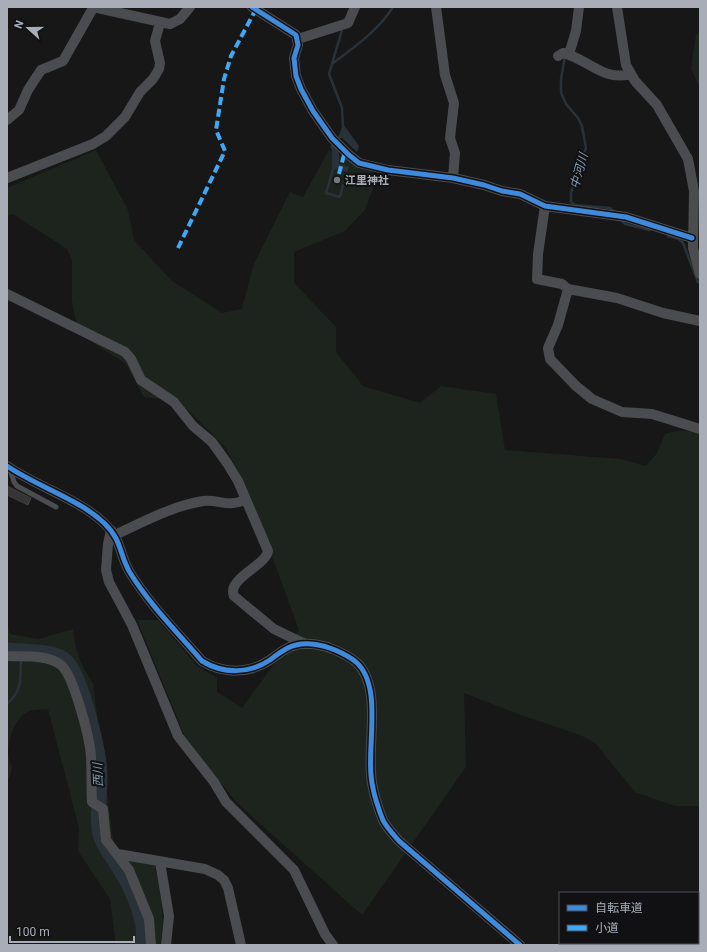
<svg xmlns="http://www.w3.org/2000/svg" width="707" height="952" viewBox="0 0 707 952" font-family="Roboto,'Noto Sans JP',sans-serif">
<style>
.green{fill:#1d241e}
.water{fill:#2a3239}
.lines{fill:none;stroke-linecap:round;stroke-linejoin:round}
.stream{stroke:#2a3239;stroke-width:2.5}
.river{stroke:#2a3239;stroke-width:15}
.building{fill:#353536;stroke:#3f4043}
.service{stroke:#4b4c50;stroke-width:5}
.minor{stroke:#4b4c50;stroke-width:10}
.quiet{stroke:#3fa9f5;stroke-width:4;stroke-dasharray:8 4;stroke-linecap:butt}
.cycleway-casing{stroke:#111113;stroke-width:8}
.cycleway{stroke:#408adc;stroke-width:5}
.poi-dot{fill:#757880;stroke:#111113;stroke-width:1.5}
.labels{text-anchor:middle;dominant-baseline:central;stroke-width:4;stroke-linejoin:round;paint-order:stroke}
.poi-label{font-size:11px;font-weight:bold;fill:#a8adb8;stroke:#111113;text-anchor:start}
.water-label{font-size:12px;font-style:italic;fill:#7f9bb3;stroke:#111113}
</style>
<rect width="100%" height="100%" fill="#171717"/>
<path class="green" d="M700 31V88L691 69 696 35Z
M96 150 128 210 134 240 172 281 222 313 242 309 253 266 290 192 303 197 329 150 378 175 365 210 345 231 294 252V283L336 327V352L363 386 420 403 441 386 496 394 505 450 620 459 646 466 657 453 665 434C675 430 690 430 700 433V806H675L635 792 595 743 580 735 515 713 464 693 466 767 362 915 236 802 185 737 137 620H158L197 666 217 678V692L242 708 299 630 251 499 226 448 179 401 144 397 126 364 78 333 72 301V260L67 249 13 214 7 216V188Z
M7 624 10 634 39 639 73 629C77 655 78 660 93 683L115 855 155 865C160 892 166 918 160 945H116L110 899 78 851 79 828 48 709C43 710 35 709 30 711 15 716 9 738 8 752 8 765 17 766 7 781Z"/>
<path class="water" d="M343 124 359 146 357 152 342 138H338Z
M333 144 339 153V164L349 167 347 172 332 168V151L330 146Z"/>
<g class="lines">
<path class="stream" d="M342 30 329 74 342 108 343 127
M565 56 561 79V93L566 104 578 118 582 126 586 148 571 193V202L575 205 610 208 614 212
M332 64C354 47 378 31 393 7
M334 166 326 193 340 197 343 185
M621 220 625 224 650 230
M668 236 679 239 683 243 698 282
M7 704C23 689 20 680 21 659"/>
<path class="river" d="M7 650C23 652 54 650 66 661 82 677 101 756 100 780 100 798 96 816 100 834 103 846 110 853 116 863 129 883 149 921 142 945"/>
</g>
<path class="building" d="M7 486 31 498 28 505 7 495Z"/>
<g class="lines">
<path class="service" d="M10 469 14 482 17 486 56 507"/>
<path class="minor" d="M93 7 170 24 180 19 190 7
M252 7 296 35 298 45 294 58 296 76 301 89 313 111 332 138 349 155 359 163 388 170 453 178 484 185 502 191 520 194 545 206 626 217 692 238
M436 7 445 75 454 103 450 138 455 153 453 178
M617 7 626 65 635 81 657 105 688 159 694 191 693 248 700 274
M298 39 348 23 355 7
M569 54 576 31 579 7
M558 56 563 53C586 58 605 82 629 74
M7 120 19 110 28 90 41 70 63 61 93 8
M7 178 93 144 106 136 125 117 140 92 153 79 159 69 160 63 155 41 160 23
M545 206 538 254 537 279 562 284 568 289 617 298 663 313 700 321
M568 289 558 325 548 348 550 359 576 386 592 399 622 412 652 414 700 429
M7 294 125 352 131 359 141 380 174 402 193 426 212 442 227 463 238 481 268 551C267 565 226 579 234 596L274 629 305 644
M7 466C36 486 79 499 104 523 122 540 119 553 129 571 149 604 177 632 202 661 223 674 249 674 270 660 278 654 286 647 296 645 308 642 324 645 335 650 342 653 350 657 356 662 385 688 364 752 373 788 374 795 381 817 384 822 388 829 394 835 399 841L520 945
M111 530 108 544 106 570 109 582 132 625 178 736 214 782 226 802 294 870 325 934 333 945
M115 535C143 522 172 506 203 501 219 499 227 508 245 500
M7 656C23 657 47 654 61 665 74 676 90 739 91 757 92 772 91 787 92 802L103 809 106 840 129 870 149 919 151 945
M118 854 205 869 218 875 224 880 228 888 241 945
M160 862 169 916 166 945"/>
<path class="quiet" d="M339 174 345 151
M178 248 225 151 216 130 224 79 231 56 256 9"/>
<defs>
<path id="cycleway" d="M252 7 296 35 298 45 294 58 296 76 301 89 313 111 332 138 349 155 359 163 388 170 453 178 484 185 502 191 520 194 545 206 626 217 692 238
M7 466C36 486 79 499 104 523 122 540 119 553 129 571 149 604 177 632 202 661 223 674 249 674 270 660 278 654 286 647 296 645 308 642 324 645 335 650 342 653 350 657 356 662 385 688 364 752 373 788 374 795 381 817 384 822 388 829 394 835 399 841L520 945"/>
</defs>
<use href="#cycleway" class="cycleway-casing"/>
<use href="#cycleway" class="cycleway"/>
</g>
<circle class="poi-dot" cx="337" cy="180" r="4"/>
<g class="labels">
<g class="poi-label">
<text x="345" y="180">江里神社</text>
</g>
<g class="water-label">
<text transform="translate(579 171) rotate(-74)">中河川</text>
<text transform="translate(98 775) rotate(-92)">西川</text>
</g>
</g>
<rect width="707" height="952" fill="none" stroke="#a8adb8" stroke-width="16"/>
<rect x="559" y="892" width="140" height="52" fill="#111113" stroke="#4d4f55"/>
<rect x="567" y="905" width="20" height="6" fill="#408adc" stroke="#4d4f55"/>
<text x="595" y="912" font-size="12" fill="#a8adb8">自転車道</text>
<rect x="567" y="925" width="20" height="6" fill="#3fa9f5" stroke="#4d4f55"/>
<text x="595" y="932" font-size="12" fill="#a8adb8">小道</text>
<g transform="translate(28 28) rotate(291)" stroke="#111113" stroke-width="3" paint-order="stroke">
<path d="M0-3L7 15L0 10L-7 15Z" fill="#a8adb8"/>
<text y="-6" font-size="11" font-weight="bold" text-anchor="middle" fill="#a8adb8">N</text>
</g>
<path d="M10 936v6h124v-6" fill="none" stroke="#a8adb8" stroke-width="2"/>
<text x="16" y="936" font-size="12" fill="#a8adb8" stroke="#111113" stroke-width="3" paint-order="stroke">100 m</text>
</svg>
